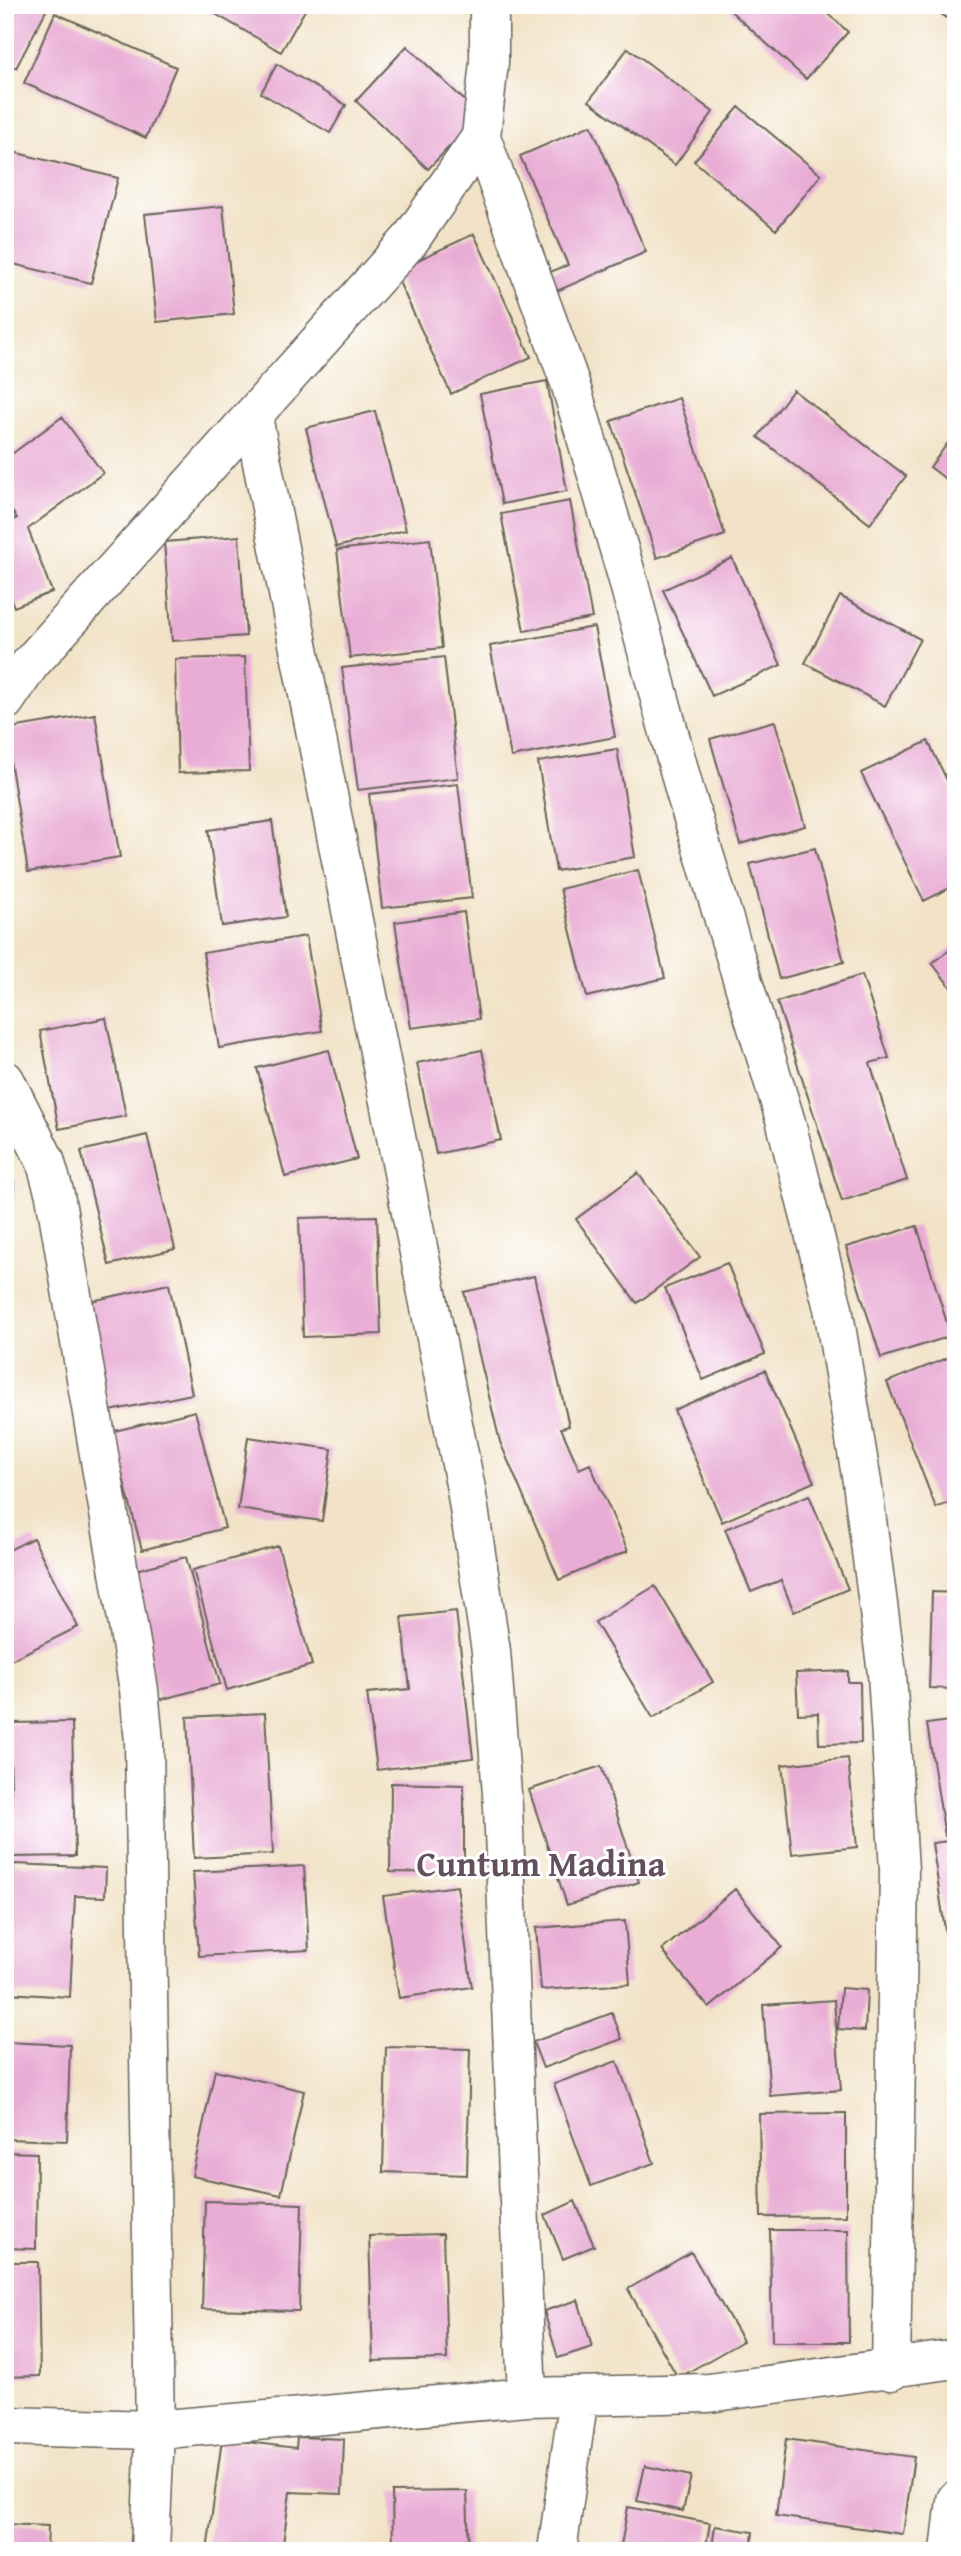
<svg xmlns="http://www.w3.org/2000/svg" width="961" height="2556" viewBox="0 0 961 2556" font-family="'Gentium Book Plus',serif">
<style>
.building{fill:#e9add5}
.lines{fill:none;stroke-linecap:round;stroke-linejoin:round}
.minor-casing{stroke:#676258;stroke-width:41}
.minor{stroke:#fff;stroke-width:38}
.labels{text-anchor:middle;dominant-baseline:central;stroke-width:6;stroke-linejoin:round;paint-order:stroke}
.district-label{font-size:35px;font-weight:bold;fill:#644f5d;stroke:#fff}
</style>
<rect width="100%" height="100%" fill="#fff"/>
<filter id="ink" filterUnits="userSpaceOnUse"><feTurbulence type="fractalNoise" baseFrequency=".0143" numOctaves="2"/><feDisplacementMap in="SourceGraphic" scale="14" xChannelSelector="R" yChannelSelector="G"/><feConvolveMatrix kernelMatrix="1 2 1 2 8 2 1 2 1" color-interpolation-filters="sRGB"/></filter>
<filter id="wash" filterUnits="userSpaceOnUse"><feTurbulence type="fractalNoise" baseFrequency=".00686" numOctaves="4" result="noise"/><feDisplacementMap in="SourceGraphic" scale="28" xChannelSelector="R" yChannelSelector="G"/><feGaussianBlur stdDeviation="1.57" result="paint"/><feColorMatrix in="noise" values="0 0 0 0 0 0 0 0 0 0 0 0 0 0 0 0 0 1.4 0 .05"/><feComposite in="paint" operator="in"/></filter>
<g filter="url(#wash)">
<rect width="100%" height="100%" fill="#f2e3c8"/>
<g id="blocks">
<path class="building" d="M5 5 48 7 16 68 5 63Z
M200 5H308L281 52Z
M724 5H819L848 32 806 79Z
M928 5H956V24Z
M55 13 176 67 146 138 24 83Z
M407 46 480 115 428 169 356 101Z
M628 48 713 112 675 165 589 101Z
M277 64 346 105 330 133 261 93Z
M739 107 821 175 776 230 694 161Z
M591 125 646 252 557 291 550 272 568 265 520 156Z
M5 150 118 178 91 283 5 262Z
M223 206 234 314 157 322 145 214Z
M474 234 531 357 451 394 394 271Z
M547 381 567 491 502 504 480 394Z
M793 390 906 476 870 524 758 437Z
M679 398 725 535 657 558 611 421Z
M375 411 406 530 336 547 306 428Z
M62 417 103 473 28 529 52 592 14 607 5 584V523L17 518 5 502V459Z
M956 432V487L930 467Z
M570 501 592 618 524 631 501 514Z
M239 536 246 636 172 641 164 542Z
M430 539 442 648 350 658 337 550Z
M732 558 781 665 712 696 663 590Z
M840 596 920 639 885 706 805 663Z
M594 627 615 737 511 757 490 646Z
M245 657 249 771 178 773 175 659Z
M444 657 458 778 358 790 342 668Z
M95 714 120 857 28 872 5 729Z
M775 721 805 826 740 844 710 739Z
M928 741 956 799V885L924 901 861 773Z
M617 749 635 857 556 871 538 762Z
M458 784 472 898 382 908 369 794Z
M272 821 286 917 222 926 208 830Z
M815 848 844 962 779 979 750 864Z
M638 870 665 978 587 997 560 889Z
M464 912 479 1019 411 1028 395 922Z
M306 936 322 1031 219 1048 203 953Z
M956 945V994L932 963Z
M862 975 889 1058 870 1063 907 1180 842 1201 777 1002Z
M106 1018 126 1116 59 1129 40 1031Z
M329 1050 357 1159 285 1177 257 1068Z
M482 1050 501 1140 436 1154 417 1063Z
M147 1135 175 1249 109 1265 81 1151Z
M638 1173 700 1257 637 1303 576 1219Z
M5 1181 14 1182 7 1272H5Z
M377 1216 381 1334 303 1337 299 1218Z
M917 1226 951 1336 881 1358 846 1247Z
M727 1263 765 1354 703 1380 665 1288Z
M534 1276 569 1426 561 1428 579 1469 590 1464 628 1551 559 1580 500 1442 464 1292Z
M169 1284 192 1394 110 1411 87 1302Z
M955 1355 956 1500 936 1508 887 1382Z
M765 1370 814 1482 722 1522 674 1410Z
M195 1411 225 1528 142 1550 111 1432Z
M248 1437 332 1449 322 1521 238 1509Z
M809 1495 848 1589 794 1612 781 1580 751 1592 725 1529Z
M33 1538 78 1627 9 1661 5 1653V1552Z
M278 1546 312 1665 227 1690 193 1570Z
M186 1557 220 1684 159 1700 124 1573Z
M655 1586 713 1682 653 1718 595 1622Z
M932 1592 956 1593V1689L929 1688Z
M456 1611 473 1758 377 1770 367 1693 410 1689 402 1617Z
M848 1671V1682H860L861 1743 819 1744 818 1713 798 1714 796 1673Z
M265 1713 273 1854 194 1858 187 1717Z
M956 1720V1834L945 1836 927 1724Z
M72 1722 75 1856 13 1857 9 1723Z
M848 1758 857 1847 792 1854 782 1765Z
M601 1766 639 1882 567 1905 529 1790Z
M391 1783 464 1785V1873L390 1872Z
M956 1840V1948L948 1950 932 1843Z
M14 1864 106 1868 105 1897 75 1896 70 1997 8 1993Z
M304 1866 309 1950 199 1956 193 1872Z
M457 1886 472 1987 399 1998 383 1896Z
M735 1889 782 1947 709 2008 662 1950Z
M625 1921 630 1984 541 1990 536 1928Z
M956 1978V2022H954L948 1979Z
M841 1988 867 1990 865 2031 838 2029Z
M834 2000 841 2090 770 2096 763 2005Z
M612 2013 622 2039 543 2068 533 2042Z
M5 2042 70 2045 67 2141 5 2139Z
M386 2047 470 2049 467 2175 383 2172Z
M617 2061 654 2163 591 2186 554 2084Z
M215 2070 304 2091 281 2195 192 2176Z
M846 2113V2216L761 2217 759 2114Z
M5 2152 37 2153 36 2249 5 2248Z
M205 2201 302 2204 299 2311 202 2309Z
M575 2201 594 2246 563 2259 545 2215Z
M770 2230H848L849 2342H772Z
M443 2234 447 2359 373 2361 369 2236Z
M691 2252 743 2341 678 2378 628 2289Z
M5 2262H38L40 2376 5 2377Z
M578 2300 592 2347 558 2358 544 2311Z
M297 2437 344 2439 342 2494 290 2492 282 2551H207L222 2439 296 2448Z
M786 2439 914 2457 903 2534 776 2516Z
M645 2466 691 2476 683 2511 637 2501Z
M467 2491 469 2551H393L392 2492Z
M628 2507 710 2523 705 2551H620Z
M5 2524 48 2526 47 2551H5Z
M715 2526 753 2532 751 2551 712 2548Z"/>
</g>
</g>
<g filter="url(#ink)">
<use href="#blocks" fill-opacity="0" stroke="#676258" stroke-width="2"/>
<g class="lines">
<defs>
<path id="minor" d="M489 5V62L481 137 570 383 626 573 685 792 785 1119 833 1308 862 1482 887 1673 899 1870 891 2371
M253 417 466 1489 491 1651 503 1807 527 2397
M5 701 30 664 410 240 481 137
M5 1080 45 1160 55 1195 139 1690 144 1742 155 2430 150 2551
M5 2426 155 2430 527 2397 709 2393 956 2359
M557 2551 579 2396
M950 2551 956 2500"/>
</defs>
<use href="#minor" class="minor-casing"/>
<use href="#minor" class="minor"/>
</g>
</g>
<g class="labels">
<g class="district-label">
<text x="541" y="1863">Cuntum Madina</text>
</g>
</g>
<rect width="961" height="2556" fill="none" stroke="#fff" stroke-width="28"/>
</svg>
